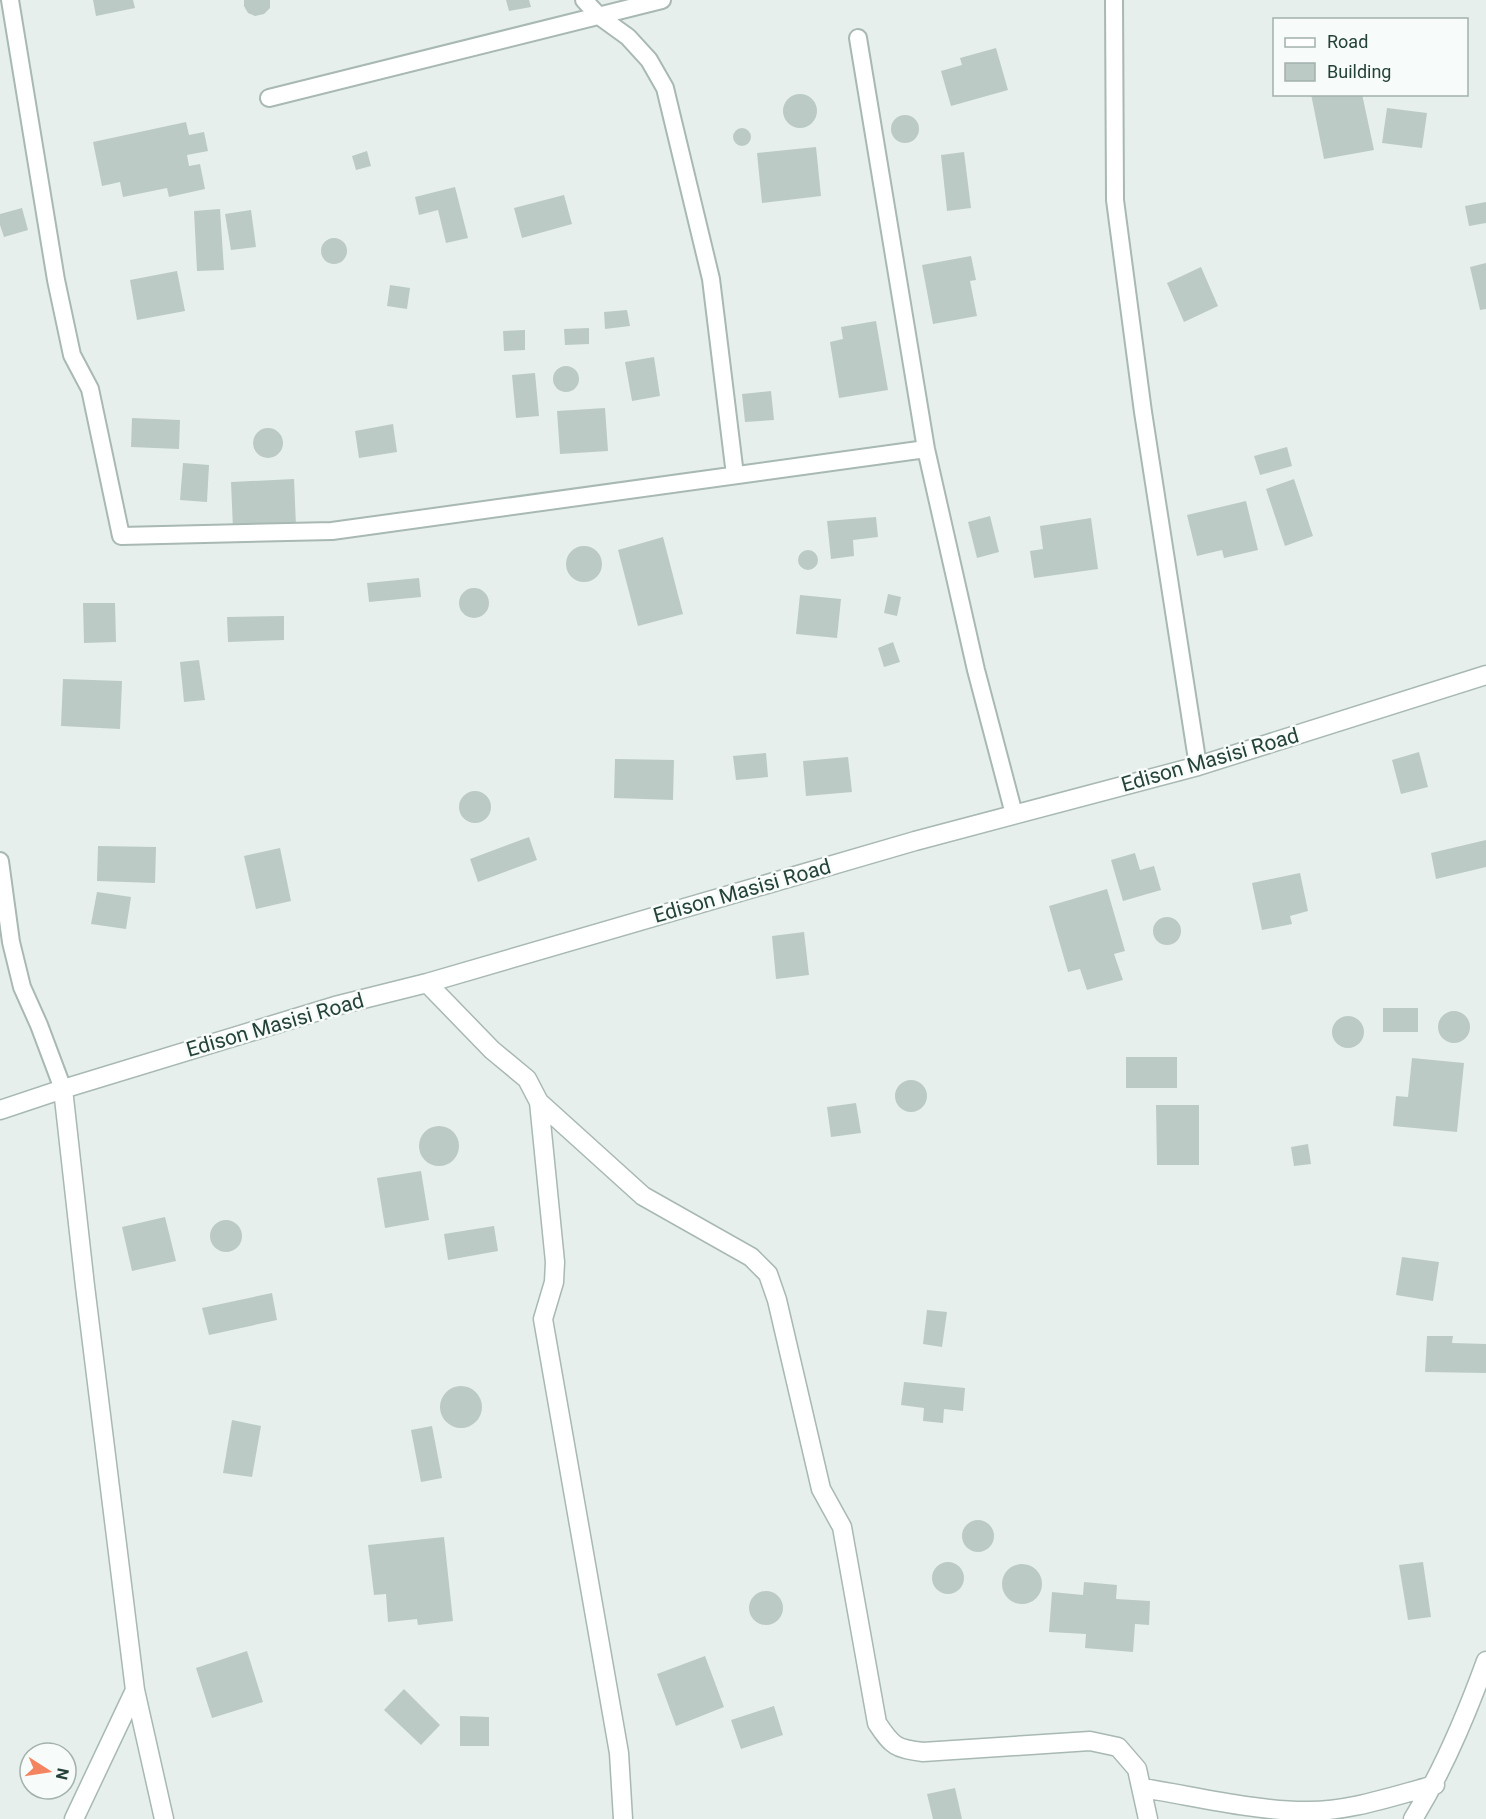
<svg xmlns="http://www.w3.org/2000/svg" width="1486" height="1819" viewBox="0 0 1486 1819" font-family="Roboto,sans-serif">
<style>
.building{fill:#bbcac4}
.lines{fill:none;stroke-linecap:round;stroke-linejoin:round}
.service-casing{stroke:#a8b8b2;stroke-width:20}
.minor-casing{stroke:#a8b8b2;stroke-width:21}
.service{stroke:#fff;stroke-width:16}
.minor{stroke:#fff;stroke-width:18}
.labels{text-anchor:middle;dominant-baseline:central;stroke-width:5;stroke-linejoin:round;paint-order:stroke}
.street-label{font-size:21px;fill:#24423a;stroke:#f7fbf9}
</style>
<rect width="100%" height="100%" fill="#e6efeb"/>
<path class="building" d="M93 0H133L135 8 96 16Z
M244 0H270V8L264 14 255 16 248 13 244 6Z
M506 0H529L531 7 509 11Z
M996 48 1008 90 951 106 941 71 962 65 960 58Z
M783 111a17 17 0 1 1 34 0a17 17 0 1 1-34 0Z
M1311 94H1362L1374 150 1324 159Z
M1387 108 1427 113 1422 148 1382 143Z
M891 129a14 14 0 1 1 28 0a14 14 0 1 1-28 0Z
M186 122 189 135 204 132 208 151 187 155 189 166 200 164 205 189 169 197 167 188 123 197 120 182 102 186 93 142Z
M733 137a9 9 0 1 1 18 0a9 9 0 1 1-18 0Z
M816 147 821 196 762 203 757 153Z
M367 151 371 166 356 170 352 156Z
M964 152 971 208 947 211 941 155Z
M455 187 468 238 446 243 438 210 419 215 415 197Z
M564 195 572 224 522 238 514 208Z
M1486 202V223L1469 226 1465 206Z
M22 208 28 230 4 237 0 225V214Z
M220 209 224 270 197 271 194 211Z
M251 210 256 247 231 250 225 214Z
M321 251a13 13 0 1 1 26 0a13 13 0 1 1-26 0Z
M971 256 976 280 970 281 977 316 933 324 922 265Z
M1486 263V309L1480 310 1470 267Z
M1201 267 1218 306 1184 322 1167 283Z
M177 271 185 311 137 320 130 280Z
M390 285 410 288 407 309 387 306Z
M627 310 630 326 605 329 604 312Z
M876 321 888 390 839 398 830 342 843 339 841 327Z
M589 328V344L565 345 564 329Z
M525 330V350L504 351 503 331Z
M654 357 660 396 632 401 625 362Z
M553 379a13 13 0 1 1 26 0a13 13 0 1 1-26 0Z
M535 373 539 416 516 418 512 375Z
M771 391 774 420 745 422 742 394Z
M605 408 608 451 560 454 557 411Z
M132 418 180 420 179 449 131 447Z
M393 424 397 452 359 458 355 431Z
M253 443a15 15 0 1 1 30 0a15 15 0 1 1-30 0Z
M1287 447 1292 466 1260 475 1254 456Z
M183 463 209 465 207 502 180 500Z
M294 479 296 526 233 529 231 482Z
M1294 479 1313 536 1285 546 1266 489Z
M1246 501 1258 550 1224 558 1222 550 1197 556 1187 515Z
M990 516 999 552 977 558 968 522Z
M876 517 878 537 853 540 854 556 831 559 827 521Z
M1091 518 1098 569 1034 578 1030 551 1043 549 1040 526Z
M663 537 683 614 638 626 618 550Z
M566 564a18 18 0 1 1 36 0a18 18 0 1 1-36 0Z
M798 560a10 10 0 1 1 20 0a10 10 0 1 1-20 0Z
M419 578 421 597 369 602 367 583Z
M459 603a15 15 0 1 1 30 0a15 15 0 1 1-30 0Z
M888 594 901 597 897 616 884 613Z
M800 595 841 599 837 638 796 634Z
M83 603H115L116 642 84 643Z
M284 616V640L228 642 227 617Z
M893 642 900 662 884 667 878 648Z
M199 660 205 700 184 702 180 662Z
M63 679 122 681 120 729 61 726Z
M1419 752 1428 787 1401 794 1392 760Z
M766 753 768 777 736 780 733 756Z
M848 757 852 792 806 796 803 761Z
M615 759 674 760 673 800 614 798Z
M459 807a16 16 0 1 1 32 0a16 16 0 1 1-32 0Z
M529 837 537 860 478 882 470 859Z
M1486 840V867L1436 879 1431 853Z
M98 846 156 847 155 883 97 881Z
M280 848 291 901 256 909 244 856Z
M1135 853 1140 870 1154 866 1161 890 1123 901 1111 860Z
M1300 873 1308 911 1290 916 1292 924 1262 930 1252 883Z
M1107 889 1125 951 1114 954 1123 980 1087 990 1080 969 1068 972 1049 906Z
M97 892 131 897 126 929 91 924Z
M1153 931a14 14 0 1 1 28 0a14 14 0 1 1-28 0Z
M804 932 809 975 776 979 772 936Z
M1383 1008H1418V1032H1383Z
M1438 1027a16 16 0 1 1 32 0a16 16 0 1 1-32 0Z
M1332 1032a16 16 0 1 1 32 0a16 16 0 1 1-32 0Z
M1126 1057H1177V1088H1126Z
M1412 1058 1464 1063 1457 1132 1393 1126 1396 1096 1408 1097Z
M895 1096a16 16 0 1 1 32 0a16 16 0 1 1-32 0Z
M856 1103 861 1133 831 1137 827 1107Z
M1156 1105H1199V1165H1157Z
M419 1146a20 20 0 1 1 40 0a20 20 0 1 1-40 0Z
M1308 1144 1311 1164 1294 1166 1291 1147Z
M421 1171 429 1220 385 1228 377 1178Z
M165 1217 176 1261 132 1271 122 1227Z
M210 1236a16 16 0 1 1 32 0a16 16 0 1 1-32 0Z
M494 1226 498 1251 448 1260 444 1234Z
M1402 1257 1439 1262 1433 1301 1396 1295Z
M272 1293 277 1320 209 1335 202 1308Z
M927 1310 947 1312 942 1347 923 1344Z
M1427 1336H1453L1452 1343 1486 1344V1373L1425 1372Z
M904 1382 965 1388 963 1411 944 1409 943 1423 923 1421 924 1408 901 1405Z
M440 1407a21 21 0 1 1 42 0a21 21 0 1 1-42 0Z
M232 1420 261 1426 252 1477 223 1473Z
M432 1426 442 1478 421 1482 411 1430Z
M962 1536a16 16 0 1 1 32 0a16 16 0 1 1-32 0Z
M444 1537 453 1621 418 1625 417 1619 388 1622 386 1594 374 1595 368 1545Z
M932 1578a16 16 0 1 1 32 0a16 16 0 1 1-32 0Z
M1423 1562 1431 1617 1408 1620 1399 1565Z
M1002 1584a20 20 0 1 1 40 0a20 20 0 1 1-40 0Z
M1084 1582 1117 1585 1116 1599 1150 1601 1149 1625 1135 1624 1133 1652 1085 1648 1086 1634 1049 1632 1052 1592 1083 1595Z
M749 1608a17 17 0 1 1 34 0a17 17 0 1 1-34 0Z
M247 1651 263 1702 212 1718 196 1668Z
M705 1656 724 1707 676 1726 657 1674Z
M404 1689 440 1725 421 1745 384 1710Z
M774 1706 783 1735 741 1749 731 1720Z
M460 1716 489 1717V1746H460Z
M955 1788 962 1819H933L927 1794Z"/>
<g class="lines">
<defs>
<path id="service" d="M10 0 56 280 72 355 90 389 121 536 332 531 926 449
M584 0 599 16 628 37 649 60 665 88 711 279 735 475
M1114 0 1115 200 1143 412 1198 766
M858 38 926 449 976 670 1014 814
M269 98 662 0
M0 861 11 942 22 987 39 1025 63 1089"/>
<path id="minor" d="M427 983 492 1050 527 1079 539 1102 555 1262 554 1282 543 1319 619 1753 623 1819
M63 1089 85 1286 135 1690 164 1819
M539 1102 643 1196 751 1257 768 1274 777 1300 821 1489 842 1527 877 1723C892 1746 896 1749 923 1752L1090 1741 1118 1747 1137 1769 1148 1819
M0 1110 63 1089 335 1006 427 983 915 841 1198 766 1486 675
M1142 1788C1193 1796 1254 1811 1305 1811 1349 1812 1393 1796 1435 1785
M74 1819 135 1690
M1413 1819C1444 1769 1466 1716 1486 1661"/>
</defs>
<use href="#service" class="service-casing"/>
<use href="#minor" class="minor-casing"/>
<use href="#service" class="service"/>
<use href="#minor" class="minor"/>
</g>
<g class="labels">
<g class="street-label">
<text transform="translate(1210 760) rotate(-16)">Edison Masisi Road</text>
<text transform="translate(742 891) rotate(-16)">Edison Masisi Road</text>
<text transform="translate(275 1025) rotate(-16)">Edison Masisi Road</text>
</g>
</g>
<rect x="1273" y="18" width="195" height="78" fill="#f7fbf9" stroke="#a3b1ad" stroke-width="1.5"/>
<rect x="1285" y="38" width="30" height="9" fill="#ffffff" stroke="#a3b1ad" stroke-width="1.5"/>
<text x="1327" y="48" font-size="18" fill="#24423a">Road</text>
<rect x="1285" y="63" width="30" height="18" fill="#bbcac4" stroke="#a3b1ad" stroke-width="1.5"/>
<text x="1327" y="78" font-size="18" fill="#24423a">Building</text>
<g transform="translate(48 1771) rotate(102)"><circle r="28" fill="#f7fbf9" stroke="#a3b1ad" stroke-width="1.5"/>
<path d="M0-4.5L10 22L0 15L-10 22Z" fill="#f4845f"/>
<text y="-9" font-size="16" font-weight="bold" text-anchor="middle" fill="#24423a">N</text>
</g>
</svg>
